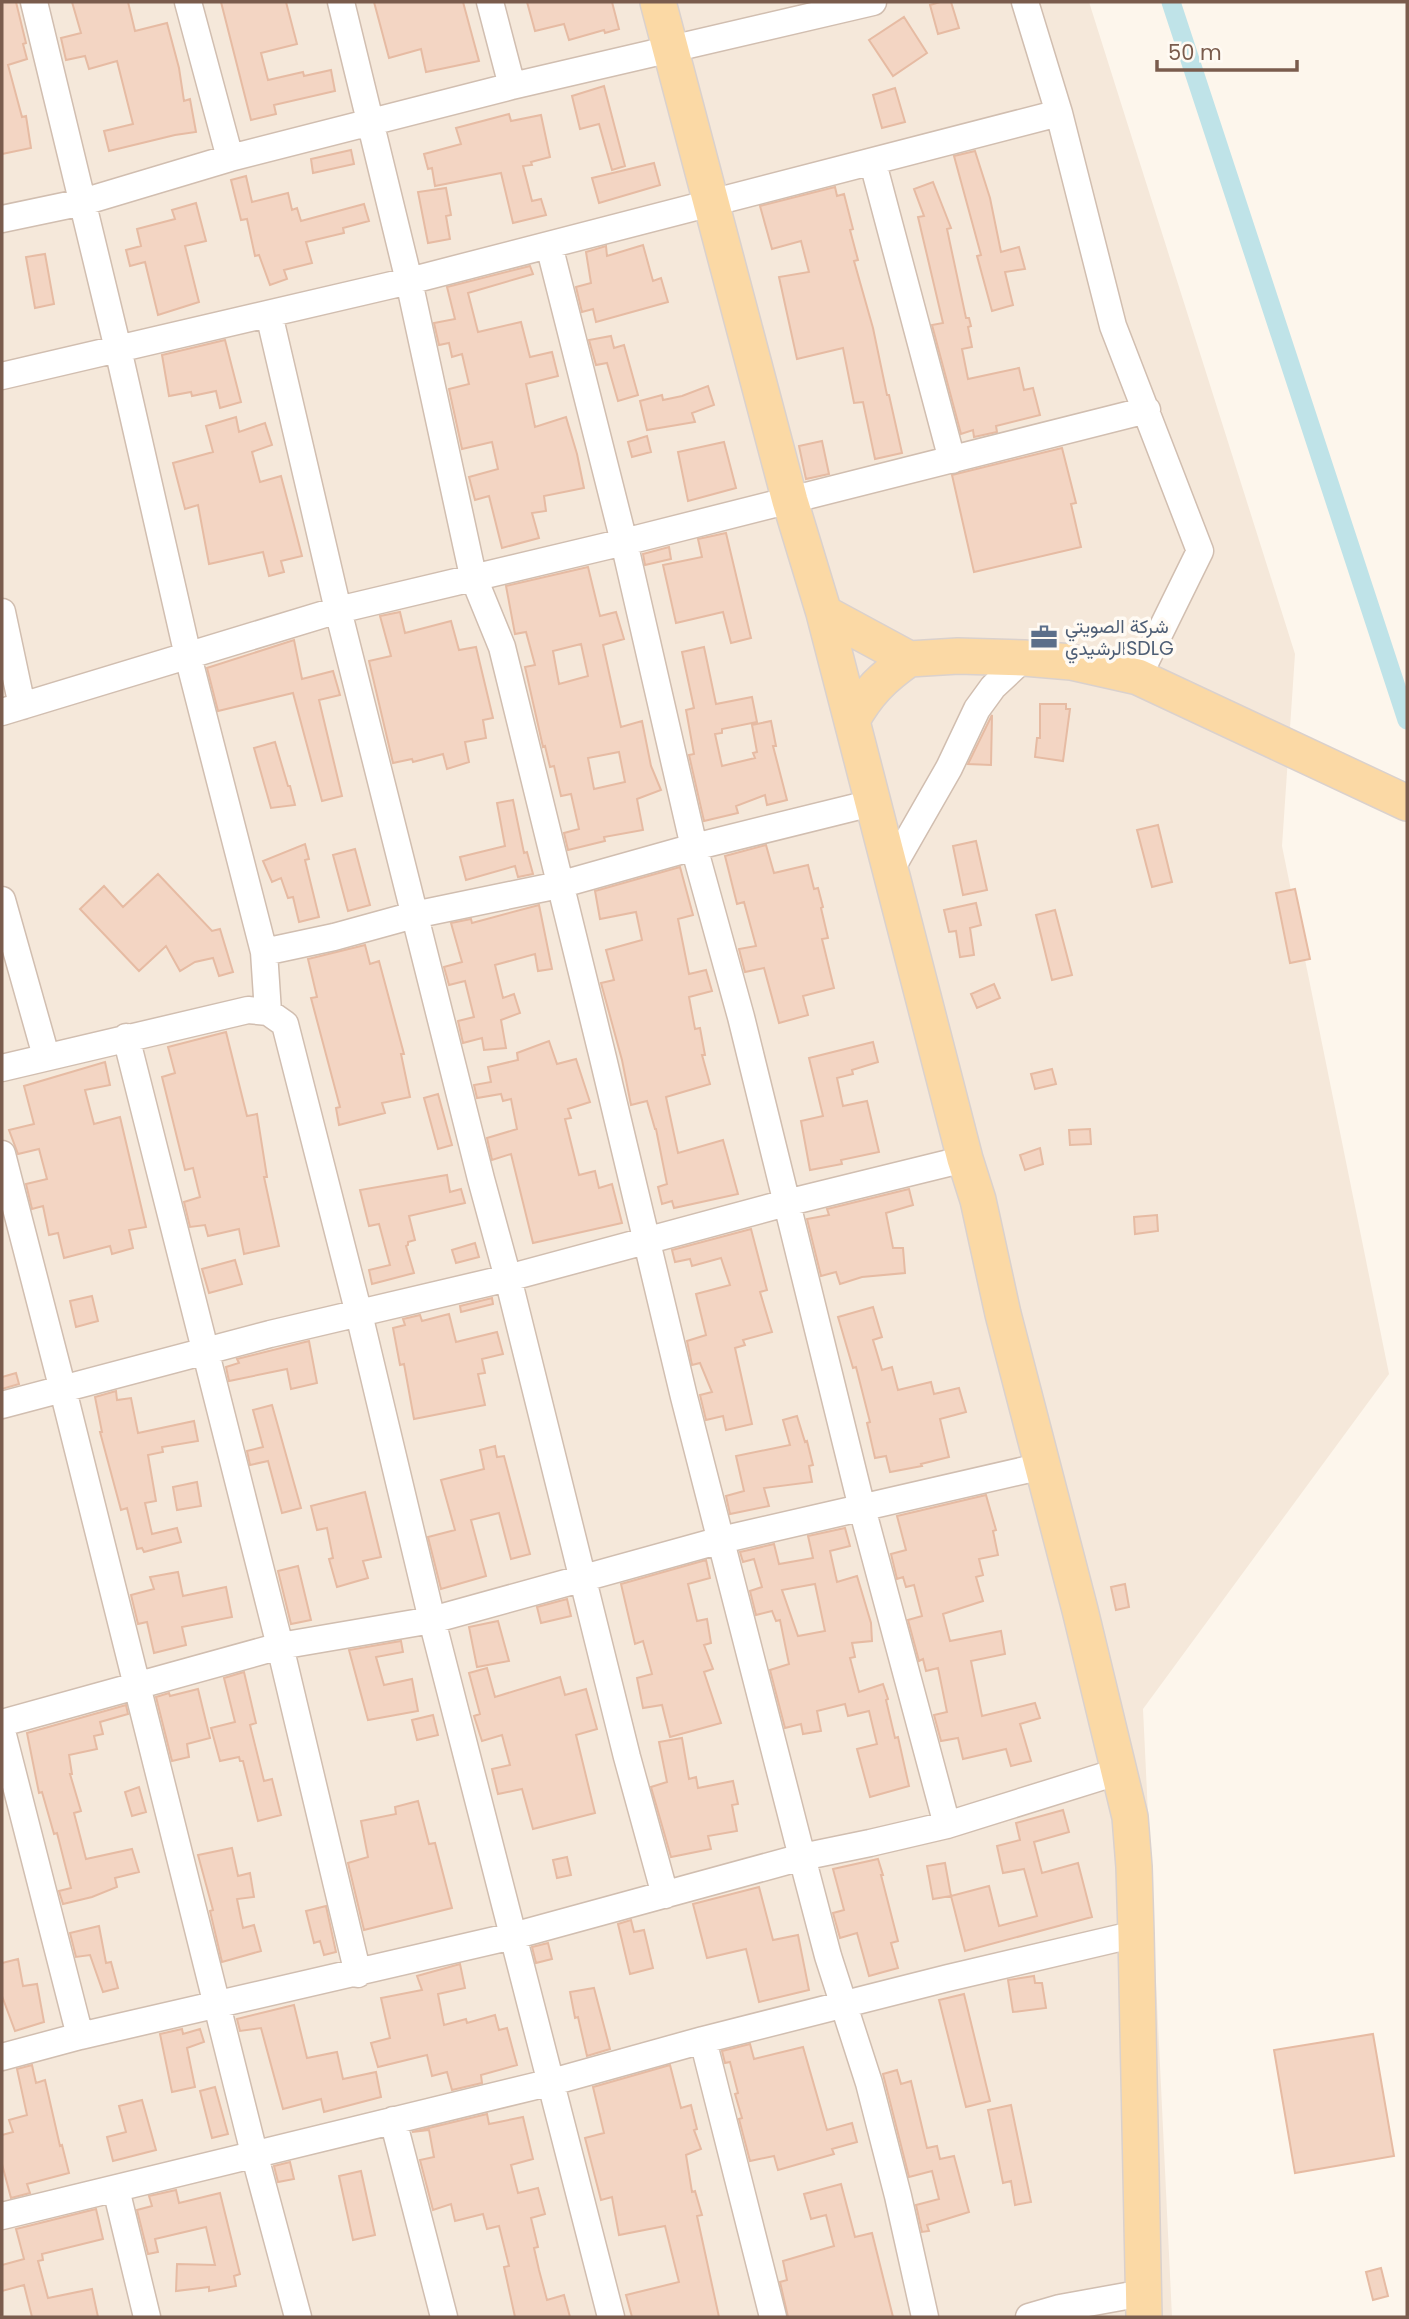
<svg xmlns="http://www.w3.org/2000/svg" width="1409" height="2319" viewBox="0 0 1409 2319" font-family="Poppins,Vazirmatn,sans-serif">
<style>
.residential{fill:#f5e8da}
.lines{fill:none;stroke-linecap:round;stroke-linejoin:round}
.canal{stroke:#bfe3e8;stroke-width:19}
.building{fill:#f3d5c3;stroke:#e6bba3;stroke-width:2;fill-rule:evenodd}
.minor-casing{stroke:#d1beb0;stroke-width:29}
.major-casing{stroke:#dad1cd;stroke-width:38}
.minor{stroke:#fff;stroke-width:26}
.major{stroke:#fbd9a5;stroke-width:35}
.labels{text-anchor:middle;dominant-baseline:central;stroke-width:7;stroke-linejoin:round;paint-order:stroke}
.service-label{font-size:19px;fill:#4e5e75;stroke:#fffaf3;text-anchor:start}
</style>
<rect width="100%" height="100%" fill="#fdf6ec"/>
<path class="residential" d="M2 2H1089L1295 654 1282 846 1389 1374 1143 1709 1172 2317H2Z"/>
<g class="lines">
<path class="canal" d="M1171 2 1407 720"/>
</g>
<path class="building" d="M2 2H16L26 43 23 44 27 59 8 65 22 117 26 116 31 148 2 154Z
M72 2H128L135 31 167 23 179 68 184 101 190 99 196 132 175 135 109 151 104 131 133 124 117 61 89 69 85 56 66 60 61 38 81 33Z
M221 2H286L297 44 261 53 268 80 303 72 304 76 331 70 335 91 274 105 276 114 251 120Z
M374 2H463L479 61 426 72 421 49 389 58Z
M527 2H612L619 29 605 33 604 30 569 40 564 24 535 31Z
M940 2H951L959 28 938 34 930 5Z
M904 17 927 53 893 76 869 40Z
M604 86 625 166 612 170 599 124 580 129 572 96Z
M895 88 905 122 882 128 873 95Z
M509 114 511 121 541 115 550 157 531 162 532 165 523 166 532 201 541 199 546 215 513 223 501 173 435 186 432 168 428 169 424 154 461 144 456 128Z
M351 150 354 164 313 173 311 159Z
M975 151 990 198 1001 252 1019 247 1025 269 1005 272 1013 305 992 311 977 256 981 255 954 156Z
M654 163 660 185 599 203 592 178Z
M246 176 252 202 288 193 292 210 297 208 301 221 364 204 369 221 343 228 344 233 306 242 312 263 284 270 287 279 270 285 259 255 255 256 247 219 241 220 231 180Z
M933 182 951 228 947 229 966 318H969L971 326 968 327 972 347 962 349 968 379 1019 368 1024 390 1033 388 1040 415 996 426 997 432 974 437 973 430 961 434 932 325 943 323 918 217 924 216 914 189Z
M835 187 837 196 844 194 853 229 850 230 858 260 854 261 873 328 887 395H889L902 453 875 459 863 402 854 403 843 348 797 359 779 277 809 272 801 241 772 249 760 206Z
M446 188 451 215 446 216 450 239 428 243 418 192Z
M196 203 206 241 185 246 199 302 158 315 145 262 130 266 126 250 141 246 137 229 175 219 172 210Z
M643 245 653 281 661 278 668 302 596 322 593 309 582 312 576 287 591 283 586 252 606 246 607 256Z
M45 254 54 304 35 308 26 257Z
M530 266 533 274 468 293 478 332 521 322 530 357 552 352 558 376 526 384 535 427 566 417 577 454 584 488 544 496 546 511 532 513 539 538 502 548 489 496 475 500 469 477 498 469 492 442 462 449 449 389 469 384 462 354 452 357 449 343 439 345 434 323 455 319 447 287Z
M611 336 614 348 624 345 638 395 618 401 607 363 596 365 589 340Z
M225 340 241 402 220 408 216 391 192 396 191 392 169 396 162 355Z
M708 386 714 405 692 413 695 422 647 430 640 401 662 395 663 400 682 396Z
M236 417 239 432 265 423 272 445 252 452 260 482 281 476 294 525 302 556 281 561 284 572 269 576 263 552 209 564 198 505 185 509 173 463 213 452 206 426Z
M647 436 651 452 632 457 628 442Z
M822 441 829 474 806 479 799 446Z
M724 442 736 488 688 501 678 452Z
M1062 448 1076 503 1071 504 1081 547 974 572 952 475Z
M726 533 751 638 731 643 723 612 676 623 663 565 702 557 698 539Z
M669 547 671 559 645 565 643 554Z
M588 567 600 616 616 612 624 639 603 645 621 727 642 721 651 766 661 790 637 799 643 830 604 837 605 841 568 850 564 833 579 829 571 794 561 796 554 766 550 767 545 746 543 747 525 667 535 665 526 632 515 634 506 586ZM581 644 588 676 559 684 553 651ZM619 752 625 782 594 789 588 758Z
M400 612 405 633 451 621 459 650 476 647 493 718 483 720 486 738 465 742 469 762 447 769 443 754 413 762 412 759 393 763 369 661 391 656 380 616Z
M294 640 302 679 333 671 340 695 319 700 342 796 322 801 293 693 218 711 207 668Z
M704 647 716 704 752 697 757 722 722 729V733L715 734 722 766 755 758 753 753 757 752 752 725 771 721 776 746H773L787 800 767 805 765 795 736 806 738 813 704 821 689 755 694 754 686 710 694 708 682 652Z
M1040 704H1066V709H1070L1063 761 1035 757 1037 738H1040Z
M992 715 991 765 968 764 991 717Z
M275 742 288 786H290L295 805 271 808 254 748Z
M513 800 524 853 527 852 533 874 518 877 515 866 466 880 460 857 505 846 497 803Z
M1158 825 1172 882 1152 887 1137 830Z
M976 841 987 890 963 895 953 846Z
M305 844 309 859 305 860 319 917 299 922 293 897 288 898 281 878 272 882 263 861Z
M766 845 774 873 808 865 814 889 818 888 823 907 821 908 828 938 822 939 834 988 803 996 808 1015 779 1023 764 968 745 972 739 949 756 946 744 902 737 904 725 856Z
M355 849 370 905 348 911 333 855Z
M680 867 693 915 678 919 689 974 706 970 712 991 689 997 695 1029 700 1028 705 1055H702L710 1084 666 1097 678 1153 723 1140 738 1194 674 1208 672 1201 662 1204 658 1187 667 1184 656 1129H655L647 1101 631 1105 622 1060 601 983 614 980 606 950 642 940 636 912 600 919 595 891Z
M158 874 212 931 220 929 233 972 219 976 213 958 195 962 180 971 166 946 139 971 80 909 104 886 123 907Z
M1295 889 1310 959 1290 963 1276 893Z
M976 903 981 925 970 928 974 955 960 957 956 931 949 932 944 910Z
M539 905 552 969 538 971 535 954 495 965 503 998 514 994 520 1013 501 1020 506 1048 484 1050 482 1038 463 1043 458 1021 474 1017 465 981 449 985 444 967 462 962 451 923 471 919 472 923Z
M1055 910 1072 975 1052 980 1036 915Z
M365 945 370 964 379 961 404 1054H401L410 1097 382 1103 385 1113 339 1125 336 1108 340 1107 311 998 317 997 308 959Z
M994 984 1000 998 977 1008 971 994Z
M226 1032 247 1116 257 1114 267 1177H264L279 1246 244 1254 239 1229 208 1236 205 1225 190 1227 184 1202 200 1197 193 1168 185 1170 162 1077 175 1073 168 1047Z
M549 1041 557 1064 576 1059 590 1102 568 1109 571 1118 565 1119 579 1175 595 1171 599 1188 612 1184 622 1223 533 1243 511 1154 492 1160 487 1138 517 1129 511 1099 503 1101 501 1094 477 1098 474 1085 491 1082 488 1067 518 1060 517 1053Z
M873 1042 878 1062 852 1070 853 1074 837 1078 843 1106 867 1101 879 1152 841 1160 842 1164 810 1170 801 1121 823 1116 809 1058Z
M105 1062 110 1085 85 1090 94 1124 120 1117 146 1227 129 1230 133 1248 112 1254 110 1246 64 1258 58 1233 49 1235 43 1206 32 1209 26 1184 47 1179 39 1149 18 1154 9 1130 34 1124 24 1086Z
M1052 1069 1056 1084 1035 1089 1031 1074Z
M438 1094 452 1145 438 1149 424 1098Z
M1090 1129 1091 1144 1070 1145 1069 1130Z
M1040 1148 1043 1164 1025 1170 1020 1155Z
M447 1175 450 1192 461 1189 465 1203 409 1216 415 1240 408 1242V1245L406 1246 414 1273 372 1284 369 1270 390 1265 379 1224 369 1226 360 1190Z
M909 1189 913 1205 886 1213 893 1248H903L905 1273 862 1277 840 1284 836 1272 821 1276 807 1219 829 1215 827 1209Z
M1157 1215 1158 1231 1135 1234 1134 1217Z
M751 1229 767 1290 760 1292 772 1332 743 1340 745 1345 735 1348 752 1424 726 1430 723 1416 706 1420 700 1395 712 1392 700 1363 692 1365 687 1341 706 1335 696 1294 730 1285 721 1258 692 1266 690 1259 675 1262 672 1250Z
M475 1243 479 1257 456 1263 452 1250Z
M235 1260 242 1284 209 1293 202 1269Z
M92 1296 98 1321 76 1327 70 1301Z
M492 1298 493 1304 461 1312 460 1306Z
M873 1307 882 1337 873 1340 882 1370 892 1367 898 1390 931 1382 934 1394 959 1388 966 1412 940 1419 949 1457 921 1464 922 1466 890 1472 886 1456 875 1458 867 1423 870 1422 856 1367 853 1368 838 1317Z
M449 1314 456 1342 497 1332 503 1354 482 1359 485 1373 478 1374 485 1405 414 1419 404 1364 400 1365 393 1328 405 1325 403 1319 420 1315 422 1321Z
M309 1341 317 1383 291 1389 287 1369 229 1381 226 1367 239 1363 237 1359Z
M16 1373 19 1384 2 1389V1377Z
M116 1391 117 1400 131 1398 138 1433 194 1421 198 1441 162 1447 163 1452 148 1455 156 1501 145 1503 152 1534 177 1528 181 1542 144 1552 142 1548 137 1549 127 1508 121 1510 100 1432H102L95 1397Z
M272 1405 301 1508 282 1513 268 1461 250 1465 247 1451 263 1447 253 1410Z
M797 1416 805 1442 807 1441 813 1465 809 1466 812 1482 764 1488 769 1506 730 1514 726 1496 744 1491 736 1456 790 1445 783 1420Z
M495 1446 497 1457 504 1456 530 1554 511 1559 499 1513 471 1520 486 1576 441 1589 428 1537 455 1530 441 1480 484 1469 480 1450Z
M197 1482 201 1506 177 1510 173 1487Z
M365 1492 381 1557 363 1561 368 1578 337 1587 329 1559 333 1558 327 1528 317 1530 311 1506Z
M986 1495 996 1530 993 1531 998 1555 979 1559 983 1575 976 1577 983 1601 943 1614 950 1641 1001 1631 1005 1654 971 1661 982 1716 1035 1703 1040 1718 1020 1724 1031 1761 1011 1766 1006 1749 963 1759 958 1738 941 1741 934 1715 947 1712 938 1668 926 1671 923 1659 919 1661 908 1620 922 1616 914 1585 906 1587 903 1577 897 1579 891 1554 906 1550 897 1516Z
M845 1528 850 1546 830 1551 837 1582 857 1576 871 1623 872 1641 852 1643 855 1657 850 1658 859 1692 883 1684 888 1699 886 1700 895 1738 898 1737 909 1786 870 1797 857 1749 877 1744 869 1711 848 1716 845 1704 817 1711 821 1731 803 1734 801 1724 785 1728 770 1670 789 1664 780 1620 776 1621 772 1611 756 1615 750 1591 762 1587 754 1559 743 1562 740 1552 774 1544 779 1564 813 1558 808 1536ZM815 1584 825 1631 798 1636 782 1590Z
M706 1560 710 1578 688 1584 697 1621 707 1619 711 1643 704 1645 713 1669 704 1672 721 1723 670 1737 662 1705 643 1708 637 1678 652 1674 643 1641 635 1644 621 1584Z
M298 1566 311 1620 291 1624 278 1571Z
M178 1572 183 1596 226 1587 232 1617 182 1627 186 1645 154 1653 147 1622 138 1624 131 1595 154 1589 150 1577Z
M1125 1584 1129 1607 1116 1610 1111 1587Z
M567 1599 571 1616 541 1623 537 1607Z
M498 1621 509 1661 477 1667 469 1627Z
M401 1641 403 1652 376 1657 384 1685 412 1679 418 1711 368 1720 349 1650Z
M487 1668 495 1697 560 1677 565 1695 586 1689 597 1729 576 1735 595 1813 533 1829 522 1789 498 1794 492 1769 510 1765 502 1735 482 1741 474 1716 480 1714 469 1673Z
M244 1672 256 1723 250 1725 264 1781 272 1779 281 1815 258 1821 243 1761H240L239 1757 220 1761 211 1728 235 1722 224 1678Z
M198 1689 210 1738 187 1744 189 1757 172 1761 156 1697 169 1693 170 1696Z
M126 1705 128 1714 100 1722 103 1734 94 1736 97 1749 69 1755 72 1774H70L81 1811 74 1813 86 1859 132 1849 139 1872 115 1878 117 1887 92 1897 63 1904 59 1891 71 1888 57 1833 54 1834 42 1792 39 1793 27 1733Z
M433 1715 438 1735 417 1740 412 1720Z
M682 1738 689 1779 696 1777 698 1788 733 1781 738 1804 732 1805 737 1831 708 1836 711 1849 671 1857 651 1787 667 1782 659 1742Z
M139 1787 146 1812 132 1816 125 1792Z
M418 1801 429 1844 435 1843 452 1908 364 1930 348 1863 368 1857 361 1821 396 1814 395 1807Z
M1063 1810 1069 1832 1034 1842 1042 1873 1078 1863 1092 1917 965 1951 951 1896 989 1886 999 1926 1037 1916 1024 1869 1003 1873 997 1846 1020 1840 1016 1823Z
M232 1848 238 1876 250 1873 254 1897 237 1899 243 1928 254 1925 261 1951 222 1962 210 1911 213 1910 198 1855Z
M567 1857 571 1875 557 1878 553 1860Z
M878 1859 883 1875H881L898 1941 891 1943 898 1968 869 1976 857 1933 840 1938 833 1913 844 1910 833 1869Z
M945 1863 951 1896 933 1899 927 1866Z
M759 1887 773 1940 798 1935 809 1990 759 2002 746 1949 707 1958 693 1904Z
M326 1906 336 1952 324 1955 320 1941 314 1943 306 1911Z
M631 1920 634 1932 644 1930 653 1968 630 1974 618 1924Z
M99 1926 106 1963 111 1962 118 1988 103 1992 90 1955 76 1957 70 1933Z
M548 1943 552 1959 536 1963 532 1947Z
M18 1959 23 1986 37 1984 44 2022 15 2031 2 1996V1963Z
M460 1964 465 1988 438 1994 444 2025 466 2019 467 2023 495 2015 499 2030 507 2028 517 2065 481 2075 482 2083 452 2090 447 2072 432 2076 427 2055 378 2067 371 2043 390 2038 381 1998 422 1990 417 1976Z
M1034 1976 1035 1983H1042L1046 2008 1013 2012 1008 1980Z
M594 1988 610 2049 587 2056 578 2017 575 2018 570 1992Z
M964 1994 990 2101 966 2107 939 2000Z
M294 2005 307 2058 337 2052 343 2079 376 2072 381 2097 324 2112 321 2099 283 2109 261 2028 240 2031 237 2019Z
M182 2029 183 2034 200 2029 204 2042 187 2048 195 2087 172 2092 160 2034Z
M1373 2034 1394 2156 1295 2173 1274 2050Z
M750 2044 754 2059 803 2047 827 2130 852 2123 857 2142 832 2149 834 2154 778 2170 774 2156 750 2161 739 2119 742 2118 735 2094 738 2093 730 2062 725 2063 722 2051Z
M32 2065 36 2083 45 2080 60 2146 62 2145 69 2173 27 2184 30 2193 11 2198 2 2164V2135L13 2132 9 2120 27 2115 17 2069Z
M670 2065 681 2108 691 2105 697 2129 694 2130 701 2149 686 2155 692 2192 695 2191 702 2215 697 2216 719 2317H632L626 2295 679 2282 665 2226 619 2235 612 2197 601 2200 585 2138 604 2133 593 2087Z
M897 2070 901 2084 911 2081 927 2148 937 2146 940 2159 954 2156 969 2212 927 2225 929 2231 922 2232 916 2205 939 2199 932 2171 909 2177 883 2074Z
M215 2087 228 2134 212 2138 200 2091Z
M142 2100 156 2150 113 2161 107 2137 126 2132 119 2106Z
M1011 2105 1031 2202 1015 2205 1011 2181 1003 2183 988 2110Z
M487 2114 489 2124 523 2117 533 2159 511 2165 518 2193 538 2188 545 2214 531 2218 538 2247 534 2248 539 2270 547 2300 564 2295 570 2317H515L504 2267 509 2266 499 2226 487 2229 483 2214 455 2221 451 2204 433 2210 420 2160 434 2157 429 2130 412 2132Z
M290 2162 294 2179 278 2182 274 2166Z
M361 2171 375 2235 353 2240 339 2176Z
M841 2184 855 2237 872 2233 893 2317H788L780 2282 787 2280 783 2261 834 2246 826 2215 811 2219 804 2194Z
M176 2190 179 2203 220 2193 240 2274 234 2276 236 2286 209 2291V2287L176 2291 177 2264 215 2265 206 2227 155 2239 158 2252 148 2254 137 2210 152 2206 149 2196Z
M96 2209 103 2239 42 2254 43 2260 38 2261 48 2298 92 2289 98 2317H32L24 2285 2 2291V2265L24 2259 16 2229Z
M1381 2268 1388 2296 1373 2300 1366 2272Z"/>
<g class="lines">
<defs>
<path id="minor" d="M34 2 118 349 188 656 264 952 268 1012
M188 2 230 158
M341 2 409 281 473 576 502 647 603 1058 684 1397 802 1857 828 1956 869 2083 898 2196 925 2317
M490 2 512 86
M1025 2 1059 113 1113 326 1200 551 1138 677
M873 163 952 460
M2 219 83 202 230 158 512 86 873 2
M549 245 624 542 694 847 741 1017 862 1508 947 1825
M269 314 338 610 481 1179 508 1278 627 1757 665 1895
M2 376 409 281 1059 113
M2 612 22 706
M2 712 338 610 624 542 1147 410
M890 871 949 768 977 709 993 687 1024 658
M2 900 46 1056
M264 952 334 937 414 915 559 885 694 847 872 803
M126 1037 280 1646 358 1974
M2 1068 248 1010 268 1012 285 1024 359 1314 432 1620 611 2317
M2 1154 63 1390 254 2153 298 2317
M2 1405 270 1334 508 1278 786 1203 965 1159
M2 1723 280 1646 432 1620 721 1540 1043 1466
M2 1731 80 2036
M703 2040 773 2317
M2 2057 80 2036 513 1936 802 1857 870 1843 947 1825 1120 1771
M393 2120 444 2317
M116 2189 147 2317
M2 2216 552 2082 703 2040 948 1978 1136 1934
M1029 2317 1060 2308 1143 2293"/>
<path id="major" d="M658 2 790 501 824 613 965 1159 978 1200 1003 1314 1080 1610 1130 1817 1134 1867 1136 1934 1144 2317
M824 613 909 659 958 656 1024 658 1071 662 1138 677 1407 803
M852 720C868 692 882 678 909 659"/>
</defs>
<use href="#minor" class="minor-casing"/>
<use href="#major" class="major-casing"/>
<use href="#minor" class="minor"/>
<use href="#major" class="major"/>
</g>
<defs>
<symbol id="office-bare" viewBox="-9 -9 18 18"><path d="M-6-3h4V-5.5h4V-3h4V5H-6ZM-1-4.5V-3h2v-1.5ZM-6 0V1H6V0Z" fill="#5c6f8a" stroke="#fffaf3" stroke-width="2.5" paint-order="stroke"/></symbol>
</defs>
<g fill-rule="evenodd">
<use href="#office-bare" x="1025" y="618" width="38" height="38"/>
</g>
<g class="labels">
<g class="service-label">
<text x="1065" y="626">شركة الصويتي<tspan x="1065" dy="22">الرشيديSDLG</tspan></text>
</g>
</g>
<rect width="1409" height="2319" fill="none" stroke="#7a5c4d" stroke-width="7"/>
<path d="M1157 60v10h140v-10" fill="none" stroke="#7a5c4d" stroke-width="3.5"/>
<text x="1168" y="60" font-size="21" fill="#7a5c4d" stroke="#fffaf3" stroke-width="5" paint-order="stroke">50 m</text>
</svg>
